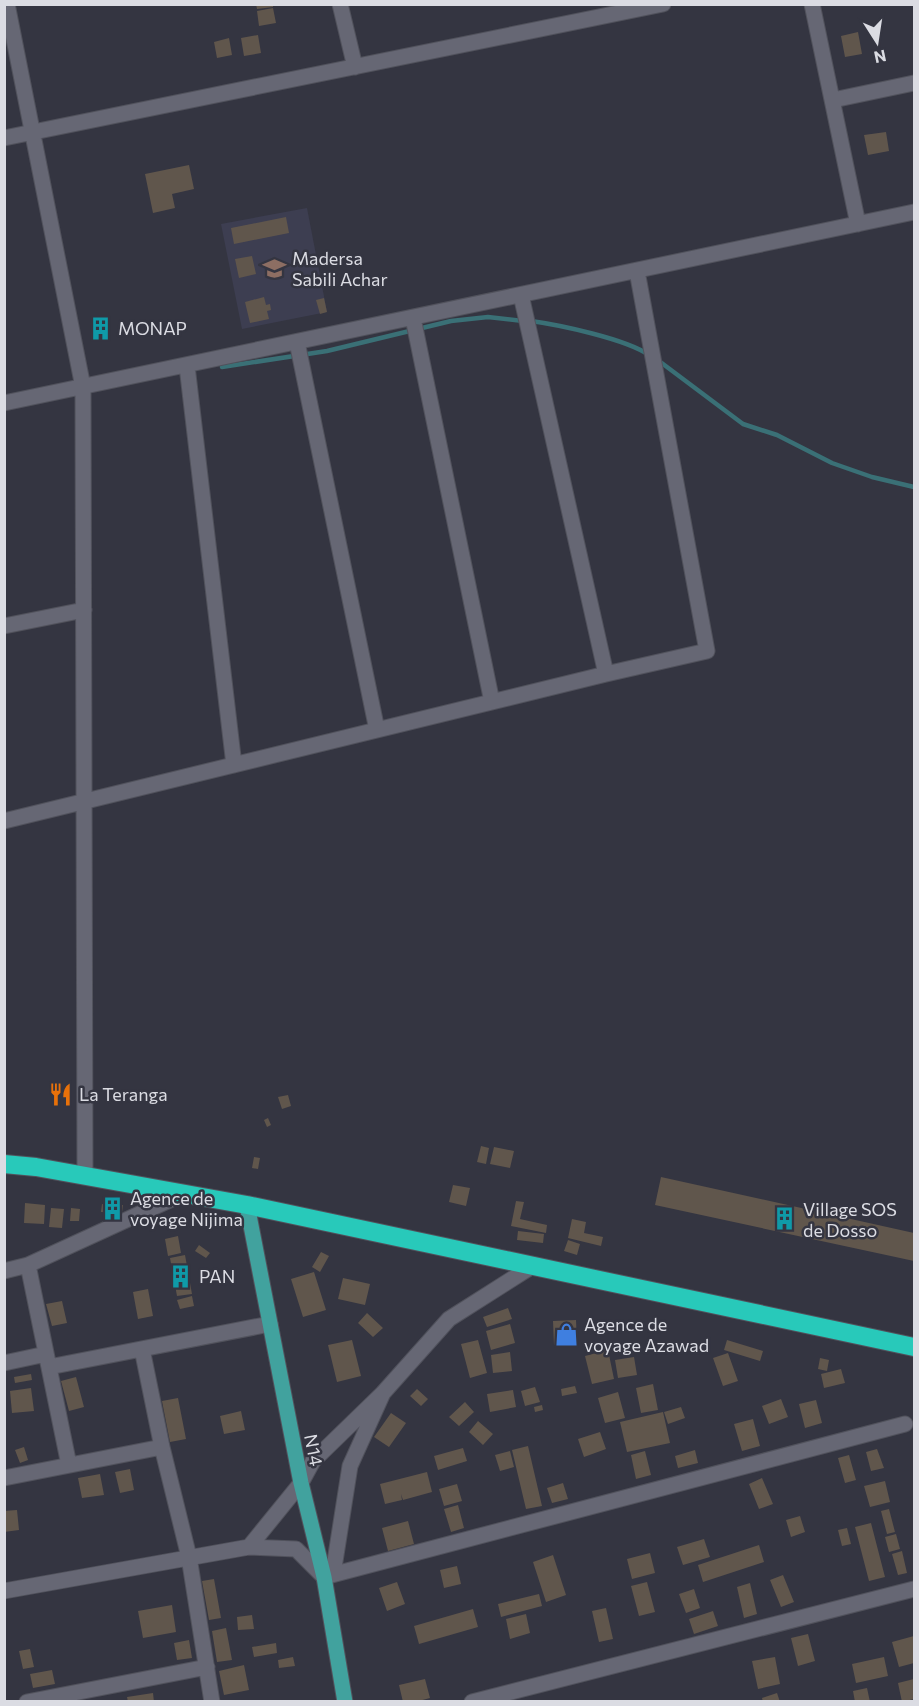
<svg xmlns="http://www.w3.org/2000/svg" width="919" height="1706" viewBox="0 0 919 1706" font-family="Commissioner,sans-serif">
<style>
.built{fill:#3d3e51}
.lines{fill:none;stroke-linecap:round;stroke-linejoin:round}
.stream{stroke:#3a7076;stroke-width:4.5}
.building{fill:#60564c}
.minor-casing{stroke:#51525c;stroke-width:17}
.major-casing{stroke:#51525c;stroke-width:17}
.highway-casing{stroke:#51525c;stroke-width:20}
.minor{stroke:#666774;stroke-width:15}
.major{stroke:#41a29e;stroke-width:15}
.highway{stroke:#28c9ba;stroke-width:18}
.labels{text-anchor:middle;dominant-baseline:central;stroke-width:5;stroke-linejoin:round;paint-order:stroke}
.poi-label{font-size:18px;fill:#dbdce3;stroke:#343541;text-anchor:start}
.street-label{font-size:18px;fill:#dbdce3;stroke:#343541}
</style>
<rect width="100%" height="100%" fill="#343541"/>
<path class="built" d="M307 208 327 312 242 329 221 224Z"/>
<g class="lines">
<path class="stream" d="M531 321C560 325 626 339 649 355
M659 361 743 424 777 435 832 463 872 477 914 487
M222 367 327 351 451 321 488 317 523 321"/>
</g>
<path class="building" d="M256 4H273V7L257 9Z
M273 8 276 23 259 26 257 11Z
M858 32 862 54 845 57 841 36Z
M258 35 261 53 244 56 241 38Z
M229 38 232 55 217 58 214 42Z
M886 132 889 151 868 155 864 135Z
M189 165 194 189 172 194 175 208 153 213 145 174Z
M286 217 289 233 234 244 231 228Z
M252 256 256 274 239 278 235 259Z
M264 297 266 305 270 304 271 310 267 311 269 319 250 323 245 302Z
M324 298 327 312 320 314 316 300Z
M105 323 107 331 95 334 93 325Z
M288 1095 291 1106 282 1109 278 1097Z
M268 1118 271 1125 267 1127 264 1120Z
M481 1146 489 1148 486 1164 477 1162Z
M494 1147 514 1151 510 1168 490 1164Z
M254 1157 260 1158 258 1169 252 1168Z
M661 1177 914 1233V1261L655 1205Z
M453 1185 470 1188 466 1206 449 1202Z
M516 1201 524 1202 520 1219 547 1225 546 1233 511 1226Z
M25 1203 45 1205 44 1224 24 1223Z
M102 1204 123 1205 122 1213 101 1212Z
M51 1208 64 1209 62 1228 49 1227Z
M71 1208 80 1209 79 1221H70Z
M572 1219 586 1222 584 1233 603 1237 601 1246 568 1238Z
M518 1231 544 1234 543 1243 517 1240Z
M178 1236 181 1253 168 1256 165 1239Z
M568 1240 580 1244 577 1255 564 1251Z
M199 1245 210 1253 206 1258 195 1251Z
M321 1252 329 1256 320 1272 312 1267Z
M185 1255 192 1294 177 1296 170 1258Z
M314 1272 326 1310 303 1317 291 1279Z
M343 1278 370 1284 365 1305 338 1299Z
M148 1289 153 1316 138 1319 133 1292Z
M192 1296 194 1306 180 1309 177 1300Z
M62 1301 67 1323 52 1326 46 1304Z
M508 1308 512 1319 487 1327 483 1317Z
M367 1313 383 1328 373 1337 358 1323Z
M576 1320 577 1344 554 1345 553 1321Z
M510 1324 515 1343 491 1350 486 1331Z
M352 1340 361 1376 337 1382 328 1345Z
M478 1340 487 1373 470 1378 461 1344Z
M727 1340 763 1351 760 1361 724 1350Z
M608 1350 614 1379 592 1384 585 1356Z
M510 1352 512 1371 493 1373 491 1355Z
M728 1353 738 1381 723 1386 713 1358Z
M634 1357 637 1375 618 1378 615 1360Z
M820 1358 829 1360 827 1371 818 1369Z
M841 1369 845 1383 824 1388 821 1374Z
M31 1374 32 1380 15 1383 14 1377Z
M76 1377 84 1407 69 1411 61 1381Z
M653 1384 658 1410 641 1413 636 1388Z
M575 1386 577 1393 562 1396 561 1389Z
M535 1387 540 1402 525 1406 521 1391Z
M31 1388 34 1411 12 1413 10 1391Z
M417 1389 428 1399 421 1406 410 1396Z
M513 1390 516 1407 490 1412 487 1394Z
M618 1392 625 1418 605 1423 598 1398Z
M178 1398 186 1439 170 1442 162 1401Z
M781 1399 788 1417 769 1424 762 1406Z
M816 1400 822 1423 805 1428 799 1404Z
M465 1402 474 1412 459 1426 449 1417Z
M542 1405 543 1410 535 1412 534 1407Z
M681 1407 685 1418 668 1424 664 1412Z
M241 1411 245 1430 224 1434 220 1416Z
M663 1412 670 1443 627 1452 620 1422Z
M391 1413 406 1423 389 1447 374 1437Z
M753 1419 760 1446 742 1451 734 1424Z
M478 1421 493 1434 483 1445 469 1432Z
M600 1432 606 1449 584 1457 578 1439Z
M528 1446 542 1506 526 1509 512 1450Z
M24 1447 28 1460 20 1463 15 1450Z
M463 1448 467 1461 438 1470 434 1456Z
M877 1449 884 1468 871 1471 866 1452Z
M695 1450 698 1463 678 1468 675 1456Z
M510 1451 514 1467 500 1471 495 1455Z
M645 1451 651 1475 636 1479 631 1455Z
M849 1455 856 1480 845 1483 838 1458Z
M130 1469 134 1490 120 1493 115 1472Z
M427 1472 432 1492 403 1500 401 1494 402 1500 385 1504 380 1484Z
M100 1474 104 1495 82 1498 78 1478Z
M762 1478 773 1504 759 1509 749 1484Z
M885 1481 890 1502 870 1507 864 1486Z
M563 1483 568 1499 552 1503 547 1488Z
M457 1484 462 1501 444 1506 439 1489Z
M458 1505 464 1528 451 1532 444 1509Z
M889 1509 895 1532 887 1534 881 1511Z
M17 1510 19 1530 4 1532V1511Z
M800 1516 805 1532 791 1537 786 1520Z
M408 1521 414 1544 388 1551 382 1528Z
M871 1523 885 1577 869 1581 855 1527Z
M847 1528 851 1544 842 1546 838 1530Z
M896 1534 900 1549 889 1552 885 1537Z
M704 1539 710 1557 683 1565 677 1547Z
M759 1545 764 1562 703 1582 698 1565Z
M902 1551 907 1573 898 1575 892 1554Z
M650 1553 655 1573 632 1579 627 1559Z
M553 1555 566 1595 546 1602 533 1562Z
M457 1566 461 1584 444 1588 440 1570Z
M783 1575 794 1602 781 1607 770 1580Z
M214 1579 221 1618 209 1620 202 1581Z
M397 1582 405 1604 387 1611 379 1588Z
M647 1582 655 1612 639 1616 631 1586Z
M750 1583 757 1614 744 1618 737 1587Z
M694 1589 700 1608 686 1613 679 1594Z
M539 1594 542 1606 501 1617 498 1604Z
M172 1605 176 1632 143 1638 138 1611Z
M606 1608 613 1639 599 1642 592 1611Z
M473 1609 478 1627 419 1644 414 1626Z
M713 1611 718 1626 694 1634 689 1619Z
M526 1614 530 1633 510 1639 506 1619Z
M252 1615 254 1629 238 1630 237 1617Z
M226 1628 232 1660 217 1662 212 1631Z
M808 1634 815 1661 798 1666 791 1638Z
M914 1636V1663L899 1667 892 1642Z
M189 1640 192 1658 177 1660 174 1643Z
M276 1643 277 1653 254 1657 252 1647Z
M30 1649 34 1667 23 1669 19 1651Z
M293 1657 295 1666 279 1668 278 1660Z
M775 1657 780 1684 758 1689 752 1661Z
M884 1657 888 1676 856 1683 852 1664Z
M244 1665 249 1690 224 1695 219 1671Z
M52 1670 55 1684 33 1688 30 1674Z
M425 1679 430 1698 415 1702H403L399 1685Z
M914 1679V1699L902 1702 898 1683Z
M867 1688 870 1702H855L853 1691Z
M153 1693 154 1702H128L127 1697Z
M777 1693 780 1702H763L762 1698Z"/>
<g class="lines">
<defs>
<path id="minor" d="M7 4 83 387 85 1176
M340 4 355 67
M812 4 858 224
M833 100 914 83
M4 138 663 4
M521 295 606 674
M413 318 492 702
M297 342 377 730
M187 366 234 765
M4 403 914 212
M4 626 84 610
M4 821 606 674 707 651 637 271
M28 1265 69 1465
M4 1271 28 1265 185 1193
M142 1349 162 1447 189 1557 212 1702
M4 1363 46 1354
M49 1367 270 1324
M4 1478 162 1447
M249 1547 296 1549 324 1577 905 1424
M333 1574 350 1466 383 1393 449 1319 534 1265
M4 1591 249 1547 301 1483 313 1461 383 1393
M27 1702 207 1667
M472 1702 914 1589"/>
<path id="major" d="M247 1205 301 1483 324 1577 345 1702"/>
<path id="highway" d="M4 1164 36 1167 247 1205 914 1347"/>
</defs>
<use href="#minor" class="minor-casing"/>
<use href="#major" class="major-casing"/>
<use href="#highway" class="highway-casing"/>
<use href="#minor" class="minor"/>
<use href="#major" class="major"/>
<use href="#highway" class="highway"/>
</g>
<defs>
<symbol id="school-bare" viewBox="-9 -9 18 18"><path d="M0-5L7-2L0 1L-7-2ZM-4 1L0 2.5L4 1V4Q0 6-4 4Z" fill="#8d6e63" stroke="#343541" stroke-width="2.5" paint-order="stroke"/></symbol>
<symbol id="building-bare" viewBox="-9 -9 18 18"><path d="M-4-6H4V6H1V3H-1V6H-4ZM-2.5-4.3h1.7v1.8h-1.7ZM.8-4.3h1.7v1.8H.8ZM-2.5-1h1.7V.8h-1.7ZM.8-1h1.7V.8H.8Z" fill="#0f9aa8" stroke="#343541" stroke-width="2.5" paint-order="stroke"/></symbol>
<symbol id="restaurant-bare" viewBox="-9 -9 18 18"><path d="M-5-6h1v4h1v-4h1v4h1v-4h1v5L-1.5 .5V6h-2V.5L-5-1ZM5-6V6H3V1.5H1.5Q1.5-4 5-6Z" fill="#e8710a" stroke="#343541" stroke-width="2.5" paint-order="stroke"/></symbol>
<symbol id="shop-bare" viewBox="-9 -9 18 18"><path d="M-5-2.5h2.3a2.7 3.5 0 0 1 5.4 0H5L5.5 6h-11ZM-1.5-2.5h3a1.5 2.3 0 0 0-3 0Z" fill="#3f7fe0" stroke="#343541" stroke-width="2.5" paint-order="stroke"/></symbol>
</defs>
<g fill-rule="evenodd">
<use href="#school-bare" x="258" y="252" width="33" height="33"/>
<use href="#building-bare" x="84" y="312" width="33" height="33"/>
<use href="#restaurant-bare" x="44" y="1078" width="33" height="33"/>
<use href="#building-bare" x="96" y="1192" width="33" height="33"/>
<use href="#building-bare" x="768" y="1202" width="33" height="33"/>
<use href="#building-bare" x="164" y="1260" width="33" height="33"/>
<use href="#shop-bare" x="550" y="1318" width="33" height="33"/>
</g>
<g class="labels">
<g class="poi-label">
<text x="292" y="258">Madersa<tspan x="292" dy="21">Sabili Achar</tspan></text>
<text x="118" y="328">MONAP</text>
<text x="79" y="1094">La Teranga</text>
<text x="130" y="1198">Agence de<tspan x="130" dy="21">voyage Nijima</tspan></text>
<text x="803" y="1209">Village SOS<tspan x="803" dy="21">de Dosso</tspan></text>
<text x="199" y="1276">PAN</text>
<text x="584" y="1324">Agence de<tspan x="584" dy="21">voyage Azawad</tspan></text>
</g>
<g class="street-label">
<text transform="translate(314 1450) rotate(79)">N14</text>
</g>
</g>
<rect width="919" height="1706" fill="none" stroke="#dbdce3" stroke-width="12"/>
<g transform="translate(877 42) rotate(168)" stroke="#343541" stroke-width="4.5" paint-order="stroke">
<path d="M0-4.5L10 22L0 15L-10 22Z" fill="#dbdce3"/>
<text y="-9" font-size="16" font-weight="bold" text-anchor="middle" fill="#dbdce3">N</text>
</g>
</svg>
